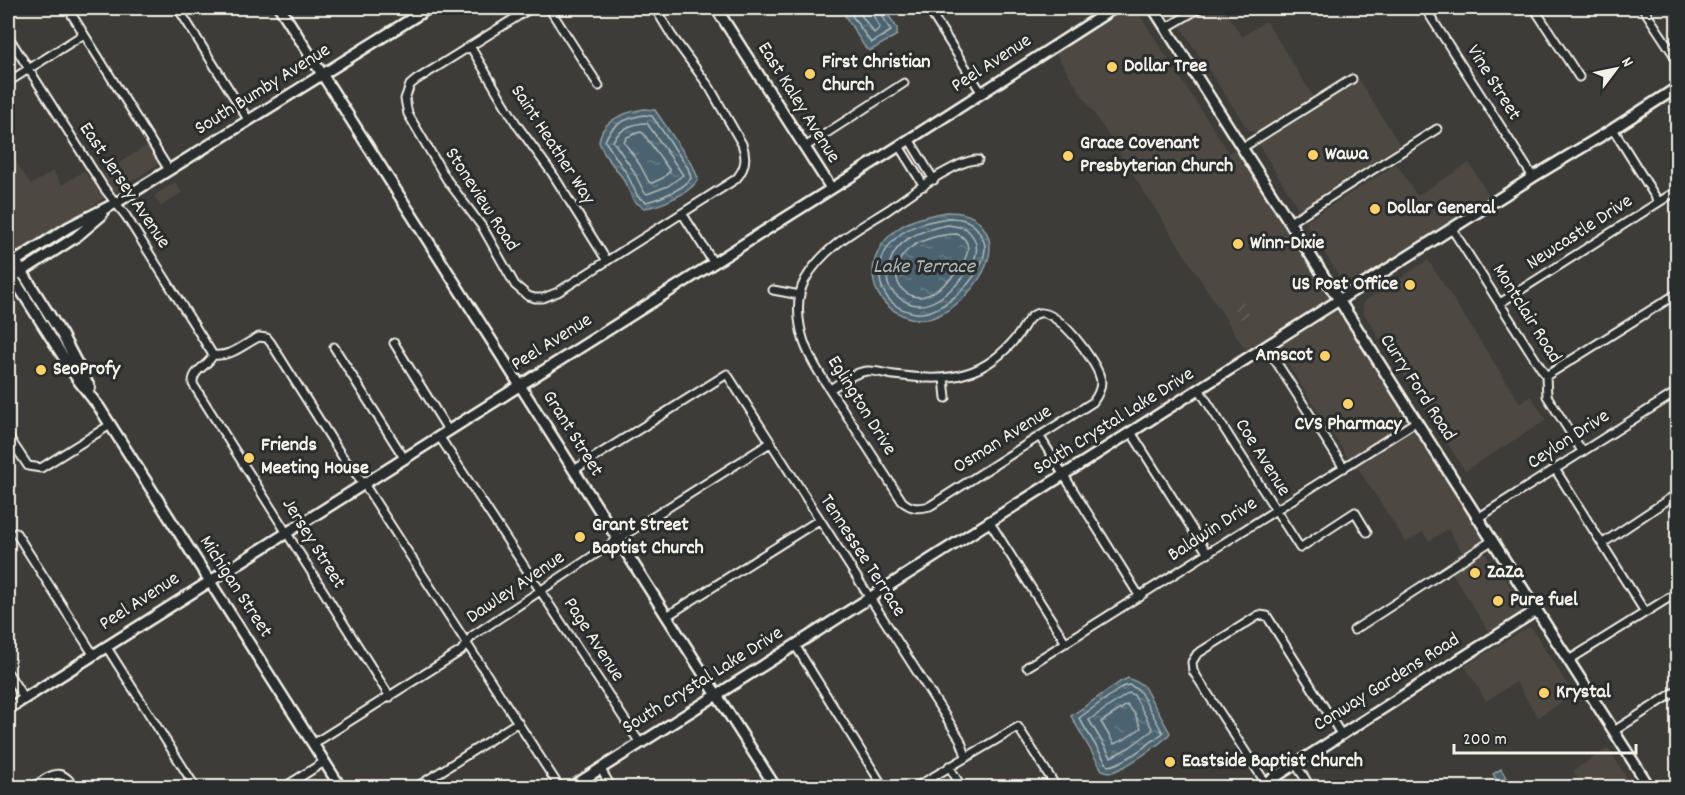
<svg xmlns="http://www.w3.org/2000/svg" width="1685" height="795" viewBox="0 0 1685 795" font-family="Dekko,sans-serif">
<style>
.built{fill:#4d4943}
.industrial{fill:url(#industrial-furrows)}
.water{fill:url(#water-ripples);stroke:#8f9c9f;stroke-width:1.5}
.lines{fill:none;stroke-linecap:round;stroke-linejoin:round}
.shore{stroke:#b0b9b8;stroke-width:1.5}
.street-casing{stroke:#f4f1e8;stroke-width:11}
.secondary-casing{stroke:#f4f1e8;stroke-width:14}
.street{stroke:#2a2d2e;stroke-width:7}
.secondary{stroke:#2a2d2e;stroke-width:9}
.poi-dot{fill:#ffd166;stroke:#2a2d2e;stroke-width:2}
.labels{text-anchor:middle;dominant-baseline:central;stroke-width:6;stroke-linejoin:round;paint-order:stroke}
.poi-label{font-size:20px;font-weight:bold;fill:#f4f1e8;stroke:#2a2d2e;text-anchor:start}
.street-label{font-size:20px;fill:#f4f1e8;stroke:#2a2d2e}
.water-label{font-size:21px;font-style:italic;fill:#b0b9b8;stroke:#2a2d2e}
</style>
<defs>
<pattern id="industrial-furrows" width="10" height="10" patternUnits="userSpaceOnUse" patternTransform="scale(1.5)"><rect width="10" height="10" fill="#4d4943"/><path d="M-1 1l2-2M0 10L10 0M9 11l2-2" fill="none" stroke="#67645e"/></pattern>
<pattern id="water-ripples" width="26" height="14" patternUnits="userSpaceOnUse" patternTransform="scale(1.5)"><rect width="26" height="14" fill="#4b646f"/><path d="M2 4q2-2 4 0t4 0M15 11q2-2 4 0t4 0" fill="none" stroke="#667b84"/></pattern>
</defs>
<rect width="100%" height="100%" fill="#3d3c38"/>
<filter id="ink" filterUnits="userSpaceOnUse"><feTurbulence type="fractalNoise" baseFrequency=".0167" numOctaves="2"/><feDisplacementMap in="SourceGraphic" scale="12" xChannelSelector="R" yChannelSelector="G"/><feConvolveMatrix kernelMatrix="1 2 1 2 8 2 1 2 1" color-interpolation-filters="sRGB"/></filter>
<g filter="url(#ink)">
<path class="built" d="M1117 8H1135L1229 153 1241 145 1493 541 1482 548 1500 577 1503 575 1525 609 1489 632 1446 563 1462 552 1448 529 1429 541 1423 532 1406 542 1358 468 1355 469 1279 350 1265 359 1256 346 1247 352 1052 48Z
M1168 8H1223L1242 37 1266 21 1313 96 1257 132 1249 131Z
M1359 80 1400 145 1299 209 1258 144Z
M149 144 160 163 22 250 16 249 8 235V149L31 185 53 171 62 185 84 171 91 181Z
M1469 163 1490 197 1355 282 1348 283 1341 279 1305 222 1397 164 1417 196Z
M175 182 182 193 161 206 154 196Z
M1428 260 1520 403 1531 396 1546 420 1465 471 1363 312V305L1366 300Z
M1527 628H1532L1574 695 1538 717 1516 682 1486 701 1465 666Z
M1608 748 1633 787H1583L1573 771Z"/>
<path class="industrial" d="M1242 300 1249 314 1241 319 1232 306Z"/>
<path class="water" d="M840 8H884L897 28V35L870 51 866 49Z
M644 109 655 110 657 113 693 166 698 178C694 192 658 207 644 208L634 201 622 177 605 155 599 142C601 120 626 112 644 109Z
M947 212C964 212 976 215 985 230 1004 260 964 305 937 316 926 321 913 320 902 315 864 298 865 253 896 230 910 219 930 215 947 212Z
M1128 678 1143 685 1170 733C1163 743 1124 769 1112 772 1107 772 1107 772 1102 770L1071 716 1120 682Z
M1501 769 1510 784 1501 787 1493 774Z"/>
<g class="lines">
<path class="shore" d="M847 8 871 43 891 31 880 12 879 8
M856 8 874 33 880 28 873 15 872 8
M644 115 652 116 688 168 691 178C684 189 659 199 646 202L638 197 627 174 605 141C611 124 627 118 644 115Z
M647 123 683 175 668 186 647 194 644 192 633 170 613 141C620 129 633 123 647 123Z
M640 132 643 133 670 171 663 178 652 183 649 182 640 165 624 142 627 137Z
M948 218C961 218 972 220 979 232 982 237 986 243 985 249 984 275 943 316 916 313 876 308 868 262 897 237 910 225 930 221 948 218Z
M948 225 965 228C988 246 972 269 956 285 938 302 918 315 896 295 888 288 886 282 888 271 892 240 920 230 948 225Z
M957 234C990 247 938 298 919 297 891 294 891 263 909 249 921 239 942 234 957 234Z
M1129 685 1139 690 1163 733C1151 742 1123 765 1108 766L1079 718 1122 687Z
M1129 693 1134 695 1153 730 1130 747 1111 757 1089 720Z
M1127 705 1135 714 1141 728 1125 739 1114 744 1101 722Z"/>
<defs>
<path id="street" d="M178 8 249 121
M531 8 416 80 410 85 405 99 408 114 447 180 483 228 515 285 528 296 535 298H543L558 292 736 179C746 168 747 157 742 144L710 88 672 36 655 8
M549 8 599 86
M928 8 981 92
M1425 8 1533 177
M1534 8 1579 77
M1643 8 1678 61
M72 15 169 170
M1166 28 1200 8
M8 36 104 188 126 216 213 355
M470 46 517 125 552 173 607 261
M8 82 84 34
M1613 129 1658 201
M909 139 934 180
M899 146 924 186
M805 147 904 83
M1242 148 1352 79
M682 213 713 262
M1290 222 1437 129
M1452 229 1546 376 1547 396 1582 451
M773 290 800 295
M1500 303 1678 190
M394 343 448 430
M1266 346 1344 468
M334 347 404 458
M213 355C232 357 242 345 259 337L267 338 271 343 342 456 364 484 560 788
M213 355C208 367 192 369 193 384L390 697
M1546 376 1678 293
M944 378 946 398
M830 389C841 383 854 372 867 371 876 370 885 374 894 375 918 378 944 381 967 373 985 368 1003 354 1015 339 1023 331 1027 315 1039 313 1059 310 1095 360 1100 377 1103 386 1098 395 1093 402L930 506C918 509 911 509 902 501 881 469 861 437 840 405 827 385 812 364 804 342 798 323 795 298 805 280 823 247 858 229 888 210 907 197 958 158 978 160
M1199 389 1300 548 1355 512 1367 532
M1131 432 1208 554
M8 436 28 466 41 468 110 425
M439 436 640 743
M1040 437 1140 597
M1555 469 1645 612
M574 470 727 374 960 739 966 756
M1478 518 1678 391
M989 521 1066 643
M16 533 93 654
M1603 543 1678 493
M667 616 819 520
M1354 630 1493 540
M795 645 884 788
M106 646 196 788
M1569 660 1678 592
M1027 667 1417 421
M8 673 24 698
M1614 731 1678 690
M313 744 461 651 472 636 626 534 770 443
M1295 763 1311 788
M949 766 962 788
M600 768 612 788
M1265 782 1193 671 1192 662 1197 654 1259 615 1267 616 1341 734
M32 788C50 776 60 764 75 788
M283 788 324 762
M415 788 518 722
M914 788 1018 727 1057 788"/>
<path id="secondary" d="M280 8 776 788
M716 8 831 188
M1153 8 1650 788
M8 249 62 335 90 388
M8 266 69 227 116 203 429 8
M8 270 78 380 99 407 341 788
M18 274 76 237 102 215
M8 709 899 146 1114 8
M570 788 1533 177 1613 129 1678 87
M1258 788 1537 610"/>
</defs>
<use href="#street" class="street-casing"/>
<use href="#secondary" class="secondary-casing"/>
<use href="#street" class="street"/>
<use href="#secondary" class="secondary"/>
</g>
</g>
<g class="poi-dot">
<circle cx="1112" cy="67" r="6"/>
<circle cx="810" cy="74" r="6"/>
<circle cx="1313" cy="155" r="6"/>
<circle cx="1068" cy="156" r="6"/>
<circle cx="1375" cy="209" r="6"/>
<circle cx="1238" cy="244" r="6"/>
<circle cx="1410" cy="285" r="6"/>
<circle cx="1325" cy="356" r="6"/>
<circle cx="41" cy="370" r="6"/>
<circle cx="1348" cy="404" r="6"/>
<circle cx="249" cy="458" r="6"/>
<circle cx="580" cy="537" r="6"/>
<circle cx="1475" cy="573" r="6"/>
<circle cx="1498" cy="601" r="6"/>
<circle cx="1544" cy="693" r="6"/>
<circle cx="1170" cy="762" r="6"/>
</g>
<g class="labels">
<g class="poi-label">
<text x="822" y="63">First Christian<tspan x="822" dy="23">Church</tspan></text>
<text x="1124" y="67">Dollar Tree</text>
<text x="1080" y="144">Grace Covenant<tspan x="1080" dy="23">Presbyterian Church</tspan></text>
<text x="1325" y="155">Wawa</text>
<text x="1387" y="209">Dollar General</text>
<text x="1250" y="244">Winn-Dixie</text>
<text x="1398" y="285" text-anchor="end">US Post Office</text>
<text x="1313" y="356" text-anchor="end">Amscot</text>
<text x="53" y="370">SeoProfy</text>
<text x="1348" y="425" text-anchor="middle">CVS Pharmacy</text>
<text x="261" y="446">Friends<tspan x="261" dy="23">Meeting House</tspan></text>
<text x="592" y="526">Grant Street<tspan x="592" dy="23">Baptist Church</tspan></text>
<text x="1487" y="573">ZaZa</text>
<text x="1510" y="601">Pure fuel</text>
<text x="1556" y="693">Krystal</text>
<text x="1182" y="762">Eastside Baptist Church</text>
</g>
<g class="street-label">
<text transform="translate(992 64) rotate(-33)">Peel Avenue</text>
<text transform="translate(1493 83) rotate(58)">Vine Street</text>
<text transform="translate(263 90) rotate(-32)">South Bumby Avenue</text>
<text transform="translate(798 103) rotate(58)">East Kaley Avenue</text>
<text transform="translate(552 145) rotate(57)">Saint Heather Way</text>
<text transform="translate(124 186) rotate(56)">East Jersey Avenue</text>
<text transform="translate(481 200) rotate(57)">Stoneview Road</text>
<text transform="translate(1580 233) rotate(-33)">Newcastle Drive</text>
<text transform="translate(1526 314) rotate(58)">Montclair Road</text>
<text transform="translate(552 343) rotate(-32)">Peel Avenue</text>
<text transform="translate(1417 388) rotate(57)">Curry Ford Road</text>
<text transform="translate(861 406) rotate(58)">Eglington Drive</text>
<text transform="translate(1114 422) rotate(-32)">South Crystal Lake Drive</text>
<text transform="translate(572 434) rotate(58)">Grant Street</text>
<text transform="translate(1003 440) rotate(-32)">Osman Avenue</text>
<text transform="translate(1569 440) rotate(-33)">Ceylon Drive</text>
<text transform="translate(1262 458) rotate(58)">Coe Avenue</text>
<text transform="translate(1213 530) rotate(-33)">Baldwin Drive</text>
<text transform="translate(313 544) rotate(58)">Jersey Street</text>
<text transform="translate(862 556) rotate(57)">Tennessee Terrace</text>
<text transform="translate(235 587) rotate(57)">Michigan Street</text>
<text transform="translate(516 588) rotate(-34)">Dawley Avenue</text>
<text transform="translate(140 602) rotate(-33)">Peel Avenue</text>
<text transform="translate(593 640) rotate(57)">Page Avenue</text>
<text transform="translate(703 681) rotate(-32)">South Crystal Lake Drive</text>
<text transform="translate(1387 683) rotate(-32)">Conway Gardens Road</text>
</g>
<g class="water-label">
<text x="924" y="268">Lake Terrace</text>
</g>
</g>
<rect width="1685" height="795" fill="none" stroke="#2a2d2e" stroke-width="30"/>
<rect x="15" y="15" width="1655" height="765" fill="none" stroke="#f4f1e8" stroke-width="2" filter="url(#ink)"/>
<g transform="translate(1616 69) rotate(58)" stroke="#2a2d2e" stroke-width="4.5" paint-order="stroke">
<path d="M0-4.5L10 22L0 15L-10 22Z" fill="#f4f1e8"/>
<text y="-9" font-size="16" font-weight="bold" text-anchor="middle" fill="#f4f1e8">N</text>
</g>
<path d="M1454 744v9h182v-9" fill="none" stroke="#f4f1e8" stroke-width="3"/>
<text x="1463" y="744" font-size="18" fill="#f4f1e8" stroke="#2a2d2e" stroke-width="4.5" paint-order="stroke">200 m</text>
</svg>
